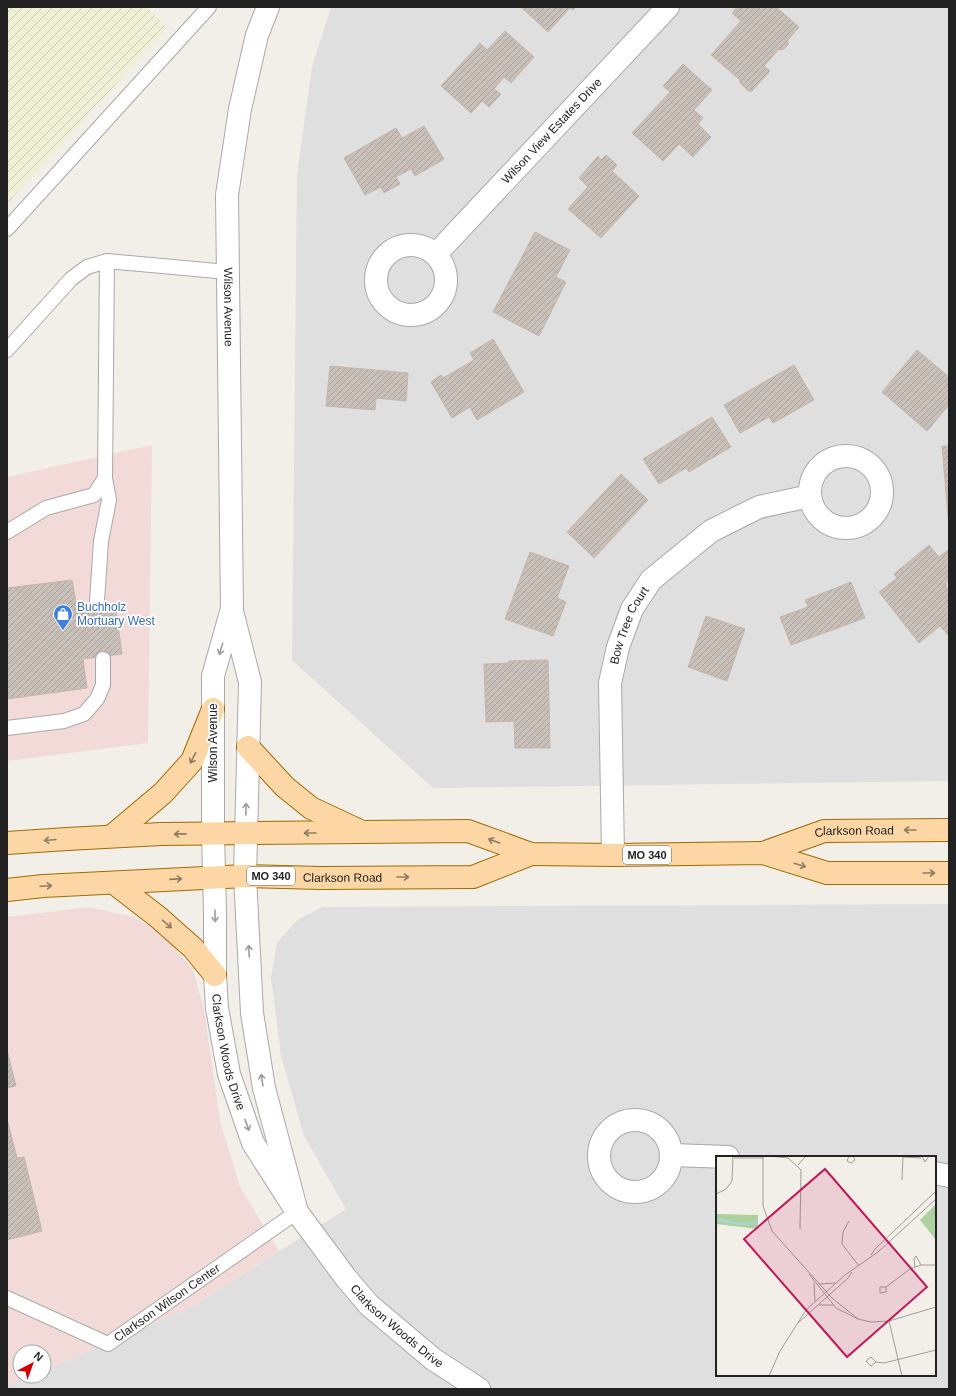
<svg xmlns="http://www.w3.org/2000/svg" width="956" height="1396" viewBox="0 0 956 1396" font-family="Helvetica,sans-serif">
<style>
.residential{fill:#e0dfdf;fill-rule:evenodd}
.commercial{fill:#f2dad9}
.farmland{fill:url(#farmland-furrows)}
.building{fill:url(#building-hatch);stroke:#c4b6ab}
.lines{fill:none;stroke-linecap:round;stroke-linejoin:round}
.lane-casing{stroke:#a9a9a9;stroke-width:16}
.street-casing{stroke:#a9a9a9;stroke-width:24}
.primary-casing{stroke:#a06b00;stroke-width:24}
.lane{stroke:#fff;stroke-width:14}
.street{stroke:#fff;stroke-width:22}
.primary{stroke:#fcd6a4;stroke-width:22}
.oneway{stroke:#9c9c9c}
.oneway2{stroke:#8f7c63}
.labels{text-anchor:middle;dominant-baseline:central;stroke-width:3.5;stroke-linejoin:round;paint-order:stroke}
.shield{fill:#fff;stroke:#646464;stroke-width:1}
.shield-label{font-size:11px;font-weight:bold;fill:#222}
.street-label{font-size:12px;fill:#222;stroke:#fff}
.shop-label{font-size:12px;fill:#366cbe;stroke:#fff;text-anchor:start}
.inset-river{fill:none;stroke:#aad3df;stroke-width:2}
.inset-road{fill:none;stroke:#9f9d99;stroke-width:1}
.view{fill:#c2185b;fill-opacity:0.15;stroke:#c2185b;stroke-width:2}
.inset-edge{fill:none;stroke:#222;stroke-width:2}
</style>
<defs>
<pattern id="farmland-furrows" width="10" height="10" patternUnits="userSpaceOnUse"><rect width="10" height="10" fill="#eef0d5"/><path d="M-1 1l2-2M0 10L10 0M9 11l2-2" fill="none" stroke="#ccceb7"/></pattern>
<pattern id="building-hatch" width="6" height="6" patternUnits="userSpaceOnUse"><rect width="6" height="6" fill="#c7bfb8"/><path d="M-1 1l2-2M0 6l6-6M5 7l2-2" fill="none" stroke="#aba49e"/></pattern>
</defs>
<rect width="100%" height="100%" fill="#f2efe9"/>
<path class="residential" d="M331 7H949V781L433 788 292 660 297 174 312 67Z
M949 904V1389H7V1386L30 1376H44V1370L188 1309 346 1209 304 1136 281 1056 271 978 277 943 298 919 323 907ZM717 1157H935V1375H717Z"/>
<path class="commercial" d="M152 445 148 743 7 761V477Z
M89 907 133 917 161 933 193 969 204 1010 220 1121 240 1187 279 1251 188 1309 44 1370V1352H20V1376H30L7 1386V917Z"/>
<path class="farmland" d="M7 7H147L167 28 7 204Z"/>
<path class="building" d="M521 7H576L573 10 570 8 548 32Z
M737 7H776L799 27 788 40V45L784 49 778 50 764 66 770 71 752 91H748L740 83V80L711 55 741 21 732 13Z
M505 31 534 57 511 83 504 77 494 89 501 94 489 107 482 101 471 113 441 86 480 43 487 50Z
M683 64 712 90 694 110 703 118 698 124 711 137 693 157 679 144 663 161 632 133 670 92 663 86Z
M424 126 444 159 415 176 411 169 396 177 400 184 384 193 381 187 365 195 344 158 396 128 402 138Z
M606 155 617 165 612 171 639 196 601 238 568 209 588 187 579 178 598 156 601 160Z
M535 232 570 250 556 277 566 282 539 336 493 312Z
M493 339 524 392 477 420 470 407 452 418 431 382 441 375 443 378 474 360 470 353Z
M917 350 949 377V405L927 431 882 392Z
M794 365 814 400 773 423 769 417 740 433 724 405Z
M330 366 408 373 406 401 376 398 375 410 326 406Z
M712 417 731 447 689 472 686 468 659 484 643 459Z
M942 446H949V527Z
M621 474 648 500 594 558 567 532Z
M929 545 939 557 948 550 949 552V581L946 583V587L949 591V636L940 626 919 643 879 592 897 578 894 574Z
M530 552 569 566 557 598 566 602 553 636 505 619Z
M72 580 77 608 115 603 122 654 83 659 87 688 7 699V588Z
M851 582 865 618 791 645 780 617 808 607 805 600Z
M706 616 745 629 727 681 688 667Z
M548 660 550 748H515L514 721 486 722 484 664 509 663V661Z
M7 1050 16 1086 7 1088Z
M7 1119 17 1158 24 1157 42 1231 7 1240Z"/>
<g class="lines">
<defs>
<g id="lane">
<path d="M7 229 209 7"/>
<path d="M7 350 71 279 87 267 107 261 228 272"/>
<path d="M7 532 46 508 94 495 105 478 107 261"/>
<path d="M97 601 101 541 109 500 105 478"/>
<path d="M7 728 64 721 84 714 97 699 103 685V659"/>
<path id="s1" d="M7 1298 108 1344 297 1212"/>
</g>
<g id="street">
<path id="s2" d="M268 7 257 35 240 109 227 195 232 611 250 682 245 876 252 1013 264 1088 297 1212"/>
<circle cx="411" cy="280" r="35"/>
<path id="s3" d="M436 254 668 7"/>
<circle cx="846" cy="492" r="36"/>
<path id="s4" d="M231 612 213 676V833L215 913V975L217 1008 229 1074 253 1143 297 1212 346 1278 369 1305 433 1359 479 1389"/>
<path id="s5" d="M613 855 610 683 618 647 632 609 651 580 711 531 759 507 810 496"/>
<circle cx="635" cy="1156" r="36"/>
<path d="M672 1155 728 1157"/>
<path d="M935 1173 949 1176"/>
</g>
<g id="primary">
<path d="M248 747 285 787 311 808 358 830"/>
<path d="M112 836 163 793 192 761 213 709"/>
<path d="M7 843 67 839 161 834 468 831 531 854 613 855 763 853 827 873H949"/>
<path id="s6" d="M763 853 824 831 949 830"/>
<path d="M114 883 158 917 193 948 215 975"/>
<path id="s7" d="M7 890 43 886 245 876 321 878 473 877 531 854"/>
</g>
</defs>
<use href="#lane" class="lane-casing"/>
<use href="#street" class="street-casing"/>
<use href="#primary" class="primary-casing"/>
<use href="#lane" class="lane"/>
<use href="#street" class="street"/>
<use href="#primary" class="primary"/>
</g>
<defs><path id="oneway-shaft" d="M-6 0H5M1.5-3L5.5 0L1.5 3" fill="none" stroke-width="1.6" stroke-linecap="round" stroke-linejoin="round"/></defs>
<g class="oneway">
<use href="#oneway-shaft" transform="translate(221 649) rotate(106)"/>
<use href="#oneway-shaft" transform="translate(246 809) rotate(-89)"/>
<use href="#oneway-shaft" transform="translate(215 916) rotate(89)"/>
<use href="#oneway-shaft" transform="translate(249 951) rotate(-93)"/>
<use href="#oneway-shaft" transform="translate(262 1080) rotate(-99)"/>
<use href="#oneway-shaft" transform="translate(247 1125) rotate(70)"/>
</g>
<g class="oneway2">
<use href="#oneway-shaft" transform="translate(193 758) rotate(117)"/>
<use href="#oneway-shaft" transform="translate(910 830) rotate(180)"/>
<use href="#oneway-shaft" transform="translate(310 833) rotate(180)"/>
<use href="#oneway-shaft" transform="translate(180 834) rotate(179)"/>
<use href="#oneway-shaft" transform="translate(50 840) rotate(175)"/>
<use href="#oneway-shaft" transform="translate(494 841) rotate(-160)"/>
<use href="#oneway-shaft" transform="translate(800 865) rotate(18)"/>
<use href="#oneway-shaft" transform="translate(929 873)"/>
<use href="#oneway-shaft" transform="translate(403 877)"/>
<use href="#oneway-shaft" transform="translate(176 879) rotate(-4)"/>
<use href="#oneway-shaft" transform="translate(46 886) rotate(-3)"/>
<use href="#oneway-shaft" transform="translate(167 924) rotate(41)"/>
</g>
<defs>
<symbol id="shop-pin" viewBox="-11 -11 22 30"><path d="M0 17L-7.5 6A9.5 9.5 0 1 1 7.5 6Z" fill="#3f7fe0" stroke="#fff"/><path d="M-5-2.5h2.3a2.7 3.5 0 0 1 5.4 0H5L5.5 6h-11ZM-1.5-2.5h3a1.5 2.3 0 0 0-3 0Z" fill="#fff"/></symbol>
</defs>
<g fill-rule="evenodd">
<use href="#shop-pin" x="52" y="603" width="22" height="30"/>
</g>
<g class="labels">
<g class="shield">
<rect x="623" y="846" width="48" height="18" rx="3"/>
<rect x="247" y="867" width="48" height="18" rx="3"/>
</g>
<g class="shield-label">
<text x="647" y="855">MO 340</text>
<text x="271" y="876">MO 340</text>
</g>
<g class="street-label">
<text stroke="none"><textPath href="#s3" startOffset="169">Wilson View Estates Drive</textPath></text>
<text stroke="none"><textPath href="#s2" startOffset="305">Wilson Avenue</textPath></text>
<text stroke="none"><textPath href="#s5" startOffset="233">Bow Tree Court</textPath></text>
<text transform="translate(213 743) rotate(-90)">Wilson Avenue</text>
<text stroke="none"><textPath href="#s6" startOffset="95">Clarkson Road</textPath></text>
<text stroke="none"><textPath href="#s7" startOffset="336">Clarkson Road</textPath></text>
<text stroke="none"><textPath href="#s4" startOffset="444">Clarkson Woods Drive</textPath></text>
<text stroke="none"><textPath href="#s1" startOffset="183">Clarkson Wilson Center</textPath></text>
<text stroke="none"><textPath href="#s4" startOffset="773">Clarkson Woods Drive</textPath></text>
</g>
<g class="shop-label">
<text x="77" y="607">Buchholz<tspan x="77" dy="14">Mortuary West</tspan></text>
</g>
</g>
<g transform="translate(716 1156)">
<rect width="220" height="220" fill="#f2efe9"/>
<path d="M220 48V84L204 64ZM0 58 42 59V73L0 68Z" fill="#add19e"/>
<path class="inset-river" d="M0 63 24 68 41 67"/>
<path class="inset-road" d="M47 0V50L56 75 116 142 142 163M52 0 72 2 85 14 84 73M133 0 131 5 135 7 139 4 137 0M206 0 209 6 213 0M187 1 205 2M18 2H47M82 9 90 0M186 24 187 0M0 38 10 33 16 25 17 0M133 65 127 76 126 88 143 110M155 99 159 93 220 35M199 111 198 103 200 100 205 109M93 118 120 152 142 163 155 166 173 165 220 151M98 127 99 145M104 128 119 127M170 131V136L164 137V131H170L194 113 205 109H220M103 149H118M173 165 186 220M82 167 132 122 136 116M160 206 155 201 150 205 155 210 160 206 168 207 220 194M53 220 64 195 90 154 129 119 162 96 220 43"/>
<path class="view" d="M109 13 211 131 131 201 28 83Z"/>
<rect width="220" height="220" class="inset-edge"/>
</g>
<rect width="956" height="1396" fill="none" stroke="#222222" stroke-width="16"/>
<g transform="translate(32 1364) rotate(41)"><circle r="19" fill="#ffffff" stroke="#a7a7a7"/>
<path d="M0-3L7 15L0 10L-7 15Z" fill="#d40000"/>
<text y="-6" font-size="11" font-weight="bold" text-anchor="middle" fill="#222222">N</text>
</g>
</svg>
